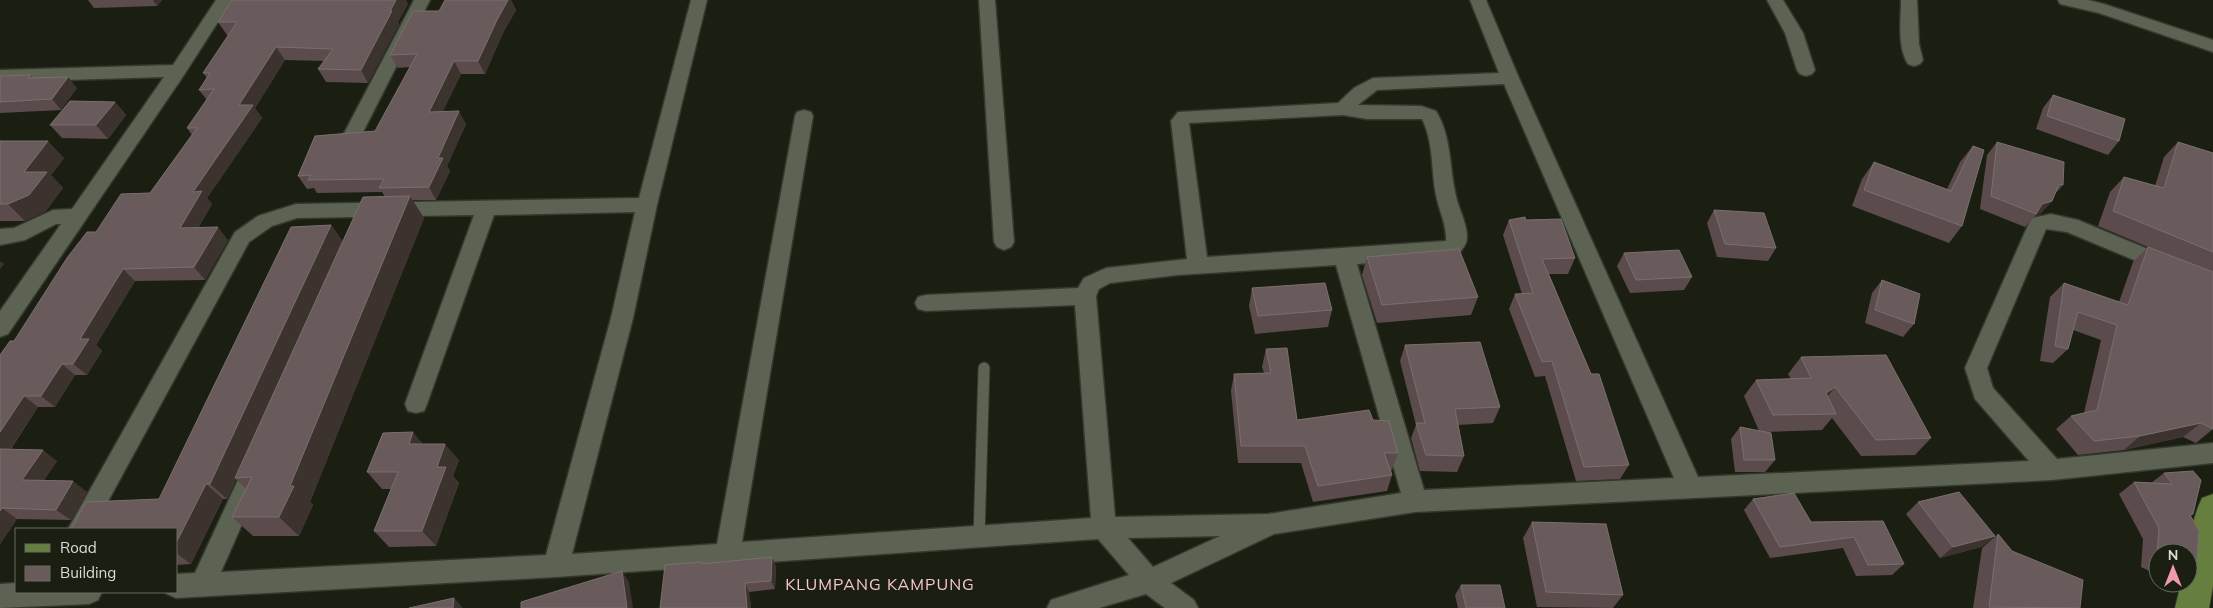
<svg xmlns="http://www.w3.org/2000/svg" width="2213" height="608" viewBox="0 0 2213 608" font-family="Mulish,sans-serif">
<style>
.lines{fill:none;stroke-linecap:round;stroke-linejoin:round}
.service-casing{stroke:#34382f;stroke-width:13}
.minor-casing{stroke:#34382f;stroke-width:3}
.primary-casing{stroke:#34382f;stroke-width:2}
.service{stroke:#5c6353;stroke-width:11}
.minor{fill:#5c6353;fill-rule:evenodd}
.primary{fill:#667e3e;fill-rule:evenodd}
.wall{fill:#5b4b4d}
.shaded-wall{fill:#3c332f}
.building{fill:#695b5c;stroke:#7a6f6e}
.labels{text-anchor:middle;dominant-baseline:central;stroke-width:4;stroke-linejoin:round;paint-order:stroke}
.quarter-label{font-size:16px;letter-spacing:1px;fill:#f9c5cf;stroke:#1a1f12}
</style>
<rect width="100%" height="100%" fill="#1a1f12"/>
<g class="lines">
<defs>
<path id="service" d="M979 537 984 368"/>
<path id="minor" d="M216 0H232L184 75 8 334 0 337V311L61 224H56L25 240 0 245V229L14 228 53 210 72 209 164 77 0 82V70L173 65Z
M414 0H430L357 144 350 146 343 144 341 139Z
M691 0H707L657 205 633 318 572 554 717 544 795 116 797 112 804 110 811 112 813 116 742 542 1091 518 1075 305 926 311 918 309 915 303 918 297 926 295 1078 288 1084 278 1106 268 1187 259 1171 121 1178 112 1338 103 1354 88 1373 78 1499 73 1470 0H1486L1519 78 1698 477 2029 461 1975 399 1965 368 2029 223 2032 218 2051 214 2078 220 2213 276V293L2067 232 2046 229 1987 368 1993 388 2057 459 2213 443V463L2052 480 1415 512 1274 534 1171 583 1194 600 1198 608H1165L1146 594 1099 608H1047L1051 600 1129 575 1098 539 556 577 176 598 167 594 166 592H176V574L195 573 249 456 257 453 265 456 269 463 221 572 546 555 611 318 635 212 494 215 427 404 424 411 416 413 408 411 405 404 474 215 297 218 272 226 249 242 93 529H68L235 232 258 216 296 204 639 198ZM1504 84 1674 478 1424 490 1357 264C1391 261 1428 262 1461 251 1464 247 1467 243 1467 237 1467 223 1459 210 1456 196 1449 167 1452 137 1436 111L1421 106 1358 105 1377 90ZM1343 115 1367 119H1422C1434 143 1431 170 1436 195 1439 211 1447 225 1446 241L1207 257 1189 123ZM1336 265 1401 493 1268 514 1115 517 1096 296 1099 289 1110 283 1178 275ZM1220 536 1153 567 1128 538Z
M979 0H995L1014 242 1011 247 1004 250 997 247 994 242Z
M1767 0H1783L1803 33 1815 70 1812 74 1806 76 1800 74 1797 70 1785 33Z
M1901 0H1917L1919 44 1923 60 1920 64 1914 66 1908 64C1897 47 1901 20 1901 0Z
M2058 0H2088L2104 4 2213 40V52L2099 13 2060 4Z
M16 583V592H102L98 600 89 604 0 608V584Z"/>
<path id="primary" d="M2213 494V586L2209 608H2175L2181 583H2188C2188 554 2189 525 2202 498Z"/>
</defs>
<use href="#service" class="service-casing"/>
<use href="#minor" class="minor-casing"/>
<use href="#primary" class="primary-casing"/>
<use href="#service" class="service"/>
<use href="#minor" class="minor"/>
<use href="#primary" class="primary"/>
</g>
<path class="wall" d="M88 0H162L157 6 94 8Z
M445 0H511L516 10 503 33 485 74H461L443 111 466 124 447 166 450 171 436 200H412L424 218 310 502 313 505 299 536H253L232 517 246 489 236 479 227 499H223L191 564 176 565V529L331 225 343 242 385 197 382 192 317 193 314 188 307 189 298 176 375 131 410 67 398 68 390 55 439 11Z
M408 4 398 22 399 24 368 83 326 82 318 69 324 61 285 60 255 108 262 118 207 198 212 204 198 228 228 240 205 280 135 281 96 345 102 351 87 375H75L55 407H38L11 449 57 461 44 480 87 492 71 520 17 519 0 544V355L14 341 96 232 150 193 192 135 187 128 207 100 199 90 207 78 203 73 229 35H227L218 22Z
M31 75 34 78 77 88 61 110 0 113V76Z
M2053 95 2119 141 2108 155 2036 129 2043 108Z
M115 102 126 115 108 139 62 138 50 125Z
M0 141 64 158 51 175 63 188 46 211 25 221H0Z
M1997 142 2063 185 2055 194 2052 201 2040 214 2035 216 2025 227 1980 209 1987 155Z
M2178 142 2213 153V429L2196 443 2183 437 2124 450 2078 455 2056 429 2071 416 2084 413 2101 340 2073 330 2068 349 2053 363 2040 361 2050 297 2064 283 2119 302 2133 262 2148 247 2098 226 2110 192 2124 177 2155 186 2164 157Z
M1973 146 1962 226 1949 243 1852 206 1862 179 1874 162 1947 189 1960 162Z
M1714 210 1776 248 1768 261 1717 257 1707 223Z
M1509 220H1526L1575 258 1568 274H1549L1629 465 1620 479 1576 481 1545 376 1535 377 1509 309 1515 294H1522L1503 235Z
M1624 253 1692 277 1684 290 1630 293 1617 266Z
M1367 257 1478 297 1471 315 1377 323 1362 275Z
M1882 280 1914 324 1903 337 1865 323 1872 293Z
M1252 288 1332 310 1328 327 1255 334 1249 306Z
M1405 345 1500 407 1493 423 1458 425 1464 456 1457 472 1420 471 1411 438 1416 425 1400 361Z
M1266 349 1297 420H1373L1398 453 1392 470H1391L1392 475 1387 491 1313 502 1301 463H1238L1231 391 1234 374 1264 373 1262 367Z
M1801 357 1931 438 1915 455 1861 456 1832 418 1822 430 1765 432 1775 460 1765 472H1735L1731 439 1740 427 1759 431 1744 396 1756 380 1791 379 1788 374Z
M423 444 459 460 453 476 459 483 436 546 389 547 374 531 391 489H382L367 472Z
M2164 473 2193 514 2191 516 2196 573 2188 578V553H2158V575L2141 567 2143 539 2119 494 2134 482 2151 483Z
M1753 499 1811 522 1883 521 1904 564 1892 575 1856 576 1843 548 1770 558 1744 510Z
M1918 502 1995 536 1981 547 1940 558 1906 514Z
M1532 522 1623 595 1613 608 1537 607 1523 538Z
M1998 534 2012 551 2080 608H1973L1982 548Z
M702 562 704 564 776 566 775 589 749 592 751 608H660Z
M1461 585 1505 608H1458L1455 595Z"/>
<path class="shaded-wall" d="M153 0H162L157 6Z
M396 0H406L408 4 398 22 399 24 368 83 361 70Z
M508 0H511L516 10 503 33 485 74 478 61 497 20Z
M276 47 285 60 255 108 262 118 207 198 212 204 191 240 180 228 193 192 239 105Z
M454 61 461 74 437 124 429 112Z
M68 77 77 88 61 110 52 99Z
M115 102 126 115 108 139 96 125Z
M459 111 466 124 447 166 450 171 436 200 429 187 438 158Z
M48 141 64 158 51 175 63 188 46 211 25 221 8 204 24 172Z
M410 196 424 218 310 502 313 505 299 536 279 517 290 486Z
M2052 201 2040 214 2035 216 2042 204Z
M331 225 343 242 235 478 236 479 227 499 210 484Z
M218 227 228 240 205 280 194 267Z
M0 261 4 264 0 269Z
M123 269 135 281 96 345 102 351 87 375 73 364 80 339Z
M62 364 75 375 55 407 41 396Z
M1835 387 1822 404 1826 393Z
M24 396 38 407 3 460 0 458V432Z
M2201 423 2183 437 2124 450 2140 436Z
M413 432 427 449 409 444Z
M445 444 459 460 453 476 459 483 436 546 422 531 437 467Z
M43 450 57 461 37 491 22 480Z
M73 481 87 492 71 520 56 510Z
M206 484 223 499 191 564 176 553V543Z
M2 508 17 519 0 544V511Z
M1995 536 1981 547 1940 558 1953 547Z
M772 557 776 566 775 589 771 581Z
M622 571 629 582 633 608H627Z
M745 583 749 592 751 608H747Z
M454 598 463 608H453Z"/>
<path class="building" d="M232 0H396L390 11H392L361 70 318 69 333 49 276 47 239 105H253L193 192 202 191 180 228 218 227 194 267 123 269 80 339H89L73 364H62L41 396H24L0 432V355L10 341H14L67 258 87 232H96L121 194 150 193 197 128H187L214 89 199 90 210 73H203L237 22H218Z
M445 0H508L497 20 478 61H454L429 112 459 111 438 158H443L429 187 379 188 384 179 308 180 311 175 298 176 315 136 375 131 417 54 390 55 413 11H439Z
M31 75 28 78 68 77 52 99 0 102V76Z
M2053 95 2125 119 2119 141 2047 116Z
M70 101 115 102 96 125H50Z
M0 141H48L24 172H47L29 195 8 204H0Z
M1997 142 2064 162 2063 185 2059 184 2052 201 2042 204 2036 214 1991 196Z
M2178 142 2213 153V252L2113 211 2124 177 2164 188Z
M1973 146 1984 150 1962 226 1864 190 1874 162 1951 191Z
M410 196 290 486H294L279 517H232L252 477 235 478 363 197Z
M1714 210 1764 213 1776 248 1725 244Z
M1525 217 1526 220 1561 219 1575 258 1542 259 1591 374H1599L1629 465 1584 467 1552 361 1542 362 1515 294 1533 293 1509 220Z
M331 225 210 484H206L176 543V529H71L86 502 159 499 291 227Z
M2148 247 2213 272V429L2201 423 2140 436 2094 441 2071 416 2097 410 2117 325 2078 312 2068 349 2055 346 2064 283 2128 305Z
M1459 249 1478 297 1382 305 1367 257Z
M1679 250 1692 277 1636 280 1624 253Z
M1882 280 1920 294 1914 324 1875 310Z
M1325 283 1332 310 1258 316 1252 288Z
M1480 342 1500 407 1455 409 1464 456 1426 455 1416 423H1425L1405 345Z
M1287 348 1297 420 1369 410 1373 420 1389 421 1398 453H1384L1392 475 1318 486 1305 446H1241L1234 374 1271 373 1266 349Z
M1886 355 1931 438 1876 440 1835 387 1826 393 1836 414 1773 415 1756 380 1811 378 1801 357Z
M1740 427 1771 433 1775 460H1744Z
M413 432 409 444H445L437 467H446L422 531H374L398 472H367L383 433Z
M0 449 43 450 22 480 73 481 56 510 2 508 0 511Z
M2193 471 2201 480 2193 514 2190 515 2199 531 2196 573 2188 570V553H2158V557L2157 556 2159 528 2134 482 2172 484 2164 473Z
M1959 492 1995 536 1953 547 1918 502Z
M1794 493 1811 522 1883 521 1904 564 1868 565 1854 537 1780 547 1753 499Z
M1532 522 1606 524 1623 595 1546 592Z
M1998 534 2012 551 2083 580 2080 608 1989 607Z
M772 557 771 581 745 583 747 608H660L665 565 702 562V564Z
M622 571 627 608H521V602Z
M1461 585H1500L1505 608H1466Z
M454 598 453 608H409Z"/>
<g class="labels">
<g class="quarter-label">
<text x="880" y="584">KLUMPANG KAMPUNG</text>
</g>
</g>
<rect x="15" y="528" width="162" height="65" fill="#1a1f12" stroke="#666b60"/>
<rect x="25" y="544" width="25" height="8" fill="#667e3e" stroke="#666b60"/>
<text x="60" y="553" font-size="15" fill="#d9ddd4">Road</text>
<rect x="25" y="566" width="25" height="15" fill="#695b5c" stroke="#666b60"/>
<text x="60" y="578" font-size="15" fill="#d9ddd4">Building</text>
<g transform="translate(2173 568)"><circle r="24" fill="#1a1f12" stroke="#666b60"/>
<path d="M0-4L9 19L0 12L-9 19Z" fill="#f29aad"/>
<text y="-8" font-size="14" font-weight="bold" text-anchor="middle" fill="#d9ddd4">N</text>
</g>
</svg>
